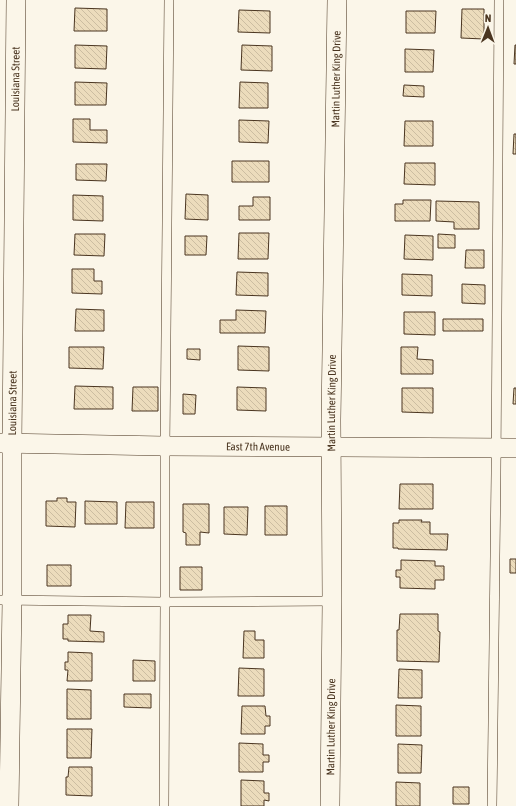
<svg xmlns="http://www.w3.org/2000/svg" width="516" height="806" viewBox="0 0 516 806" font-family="'Asap Condensed',sans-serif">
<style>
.building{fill:url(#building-back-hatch);stroke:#4a3520}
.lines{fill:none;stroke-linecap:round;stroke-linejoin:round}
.service-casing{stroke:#4a3520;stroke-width:10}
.minor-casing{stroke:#4a3520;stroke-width:20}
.service{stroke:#fbf6e9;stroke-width:9}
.minor{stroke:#fbf6e9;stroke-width:19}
.labels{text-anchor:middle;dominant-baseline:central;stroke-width:3;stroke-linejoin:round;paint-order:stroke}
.street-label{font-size:11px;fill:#4a3520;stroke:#fbf6e9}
</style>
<defs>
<pattern id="building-back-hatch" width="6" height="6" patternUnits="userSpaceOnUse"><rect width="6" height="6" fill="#ecdcbc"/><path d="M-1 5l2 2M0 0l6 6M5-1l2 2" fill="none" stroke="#ccbda1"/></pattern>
</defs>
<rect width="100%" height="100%" fill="#fbf6e9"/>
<path class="building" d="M75 8 107 9V31H74Z
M462 9H484V39L461 38Z
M239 10 270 11V33L238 32Z
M406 11H436L435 33H406Z
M75 45 107 46 106 69 75 68Z
M242 45 272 46V71L241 70Z
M515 45H516V64H514Z
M405 49 434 50 433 72H405Z
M75 82 107 83 106 105H75Z
M240 82 268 83V108H239Z
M404 85 424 86V97L403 96Z
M73 119H90V130H107V143L73 142Z
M239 120 269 121 268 143 239 142Z
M405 121H433V146H404Z
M514 134H516V154H513Z
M232 161H269V182H232Z
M405 163H435V185L404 184Z
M76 164H107L106 181 76 180Z
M186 194 208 195V220L185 219Z
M73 195 103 196V221L73 220Z
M253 197H270V220H239V206H253Z
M403 200H431L430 221H395V204H403Z
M436 201 479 202V229H454V222L436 221Z
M239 233H269L268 259H238Z
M75 234H105L104 256 74 255Z
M438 234 455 235V248H438Z
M405 235 433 236V260L404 259Z
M185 236H207L206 255H185Z
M466 250H484V268H465Z
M72 269H94V281H102V294L72 293Z
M237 272 268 273V296L236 295Z
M402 274 432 275V296L402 295Z
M462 284 485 285V304L462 303Z
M76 309 104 310V331H75Z
M236 310 266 311 265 333H220V320H236Z
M404 312H435V335L404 334Z
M443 319H483V331H443Z
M238 346 269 347V371L238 370Z
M69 347H104L103 369 69 368Z
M401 347H418L417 359 433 360V374H401Z
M187 349H200V360L187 359Z
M75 386 113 387V409H74Z
M133 387H158V411H132Z
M237 387 266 388V411L237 410Z
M402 388H433V413L402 412Z
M514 388H516V404H513Z
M183 394 196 395 195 414H183Z
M400 484H433V509H399Z
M57 498H67V502H76L75 527 46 526V501H57Z
M85 501 117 502V524H85Z
M126 502H154V528H125Z
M183 504H209V533L200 532V545H186V533L183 532Z
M265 506H287V535H265Z
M224 507H248L247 535 224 534Z
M399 520H422L421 522H430V534H448L447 550 398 549V548H393V523H399Z
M510 559H516V573H510Z
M401 560 435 561V566H444V580H435V589L400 588V577H396V570H401Z
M47 565H71V586H47Z
M180 567H202V590H180Z
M400 614H438V631L440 632 439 662 397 661V630H399Z
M68 615H91L90 631 104 632V642L68 641V639H63V624H68Z
M244 631H255V640H264V658H243Z
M68 652 92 653V681H67L68 670H65V662H68Z
M133 660 155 661V681H133Z
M239 668 264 669V696H238Z
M399 669 422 670V698H398Z
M67 689 91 690V719H67Z
M124 694H151V708L124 707Z
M396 705 421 706V736H396Z
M242 706H265L266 716H270V726H265V734H241Z
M67 729H92L91 758H67Z
M239 743 263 744V755H269V762H263V772H239Z
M398 744 422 745 421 773H398Z
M69 767H92V796L66 795V777H68Z
M241 780 264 781V793H269V801L264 800V806H241Z
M396 782 420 783V806H396Z
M453 787H469V804H453Z"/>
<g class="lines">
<defs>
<path id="service" d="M0 600 165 602 332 601
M164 806 165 602V446L169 0
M492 806 496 473 499 0"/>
<g id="minor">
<path id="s1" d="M0 443 165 446 516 448"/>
<path id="s2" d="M9 806 12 600V443L16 0"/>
<path id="s3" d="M330 806 332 601 331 420 337 0"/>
</g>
</defs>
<use href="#service" class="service-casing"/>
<use href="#minor" class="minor-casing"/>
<use href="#service" class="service"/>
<use href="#minor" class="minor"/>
</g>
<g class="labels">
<g class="street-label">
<text stroke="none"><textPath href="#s2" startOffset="727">Louisiana Street</textPath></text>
<text stroke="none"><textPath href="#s3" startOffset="727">Martin Luther King Drive</textPath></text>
<text stroke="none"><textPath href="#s2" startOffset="403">Louisiana Street</textPath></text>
<text stroke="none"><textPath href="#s3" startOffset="403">Martin Luther King Drive</textPath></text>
<text stroke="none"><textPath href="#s1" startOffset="258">East 7th Avenue</textPath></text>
<text stroke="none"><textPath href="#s3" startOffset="79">Martin Luther King Drive</textPath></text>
</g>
</g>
<g transform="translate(488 28) rotate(1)" stroke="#fbf6e9" stroke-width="3" paint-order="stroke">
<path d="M0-3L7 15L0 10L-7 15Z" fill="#4a3520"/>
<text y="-6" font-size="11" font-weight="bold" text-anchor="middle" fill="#4a3520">N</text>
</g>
</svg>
